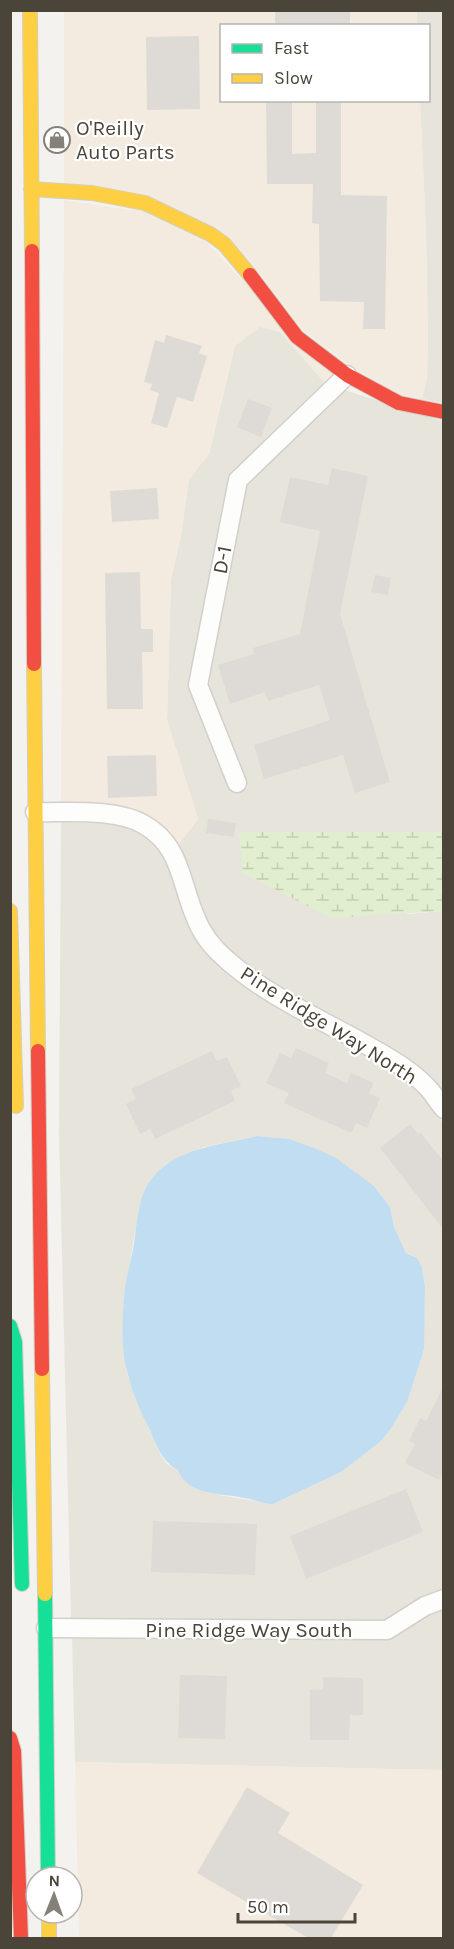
<svg xmlns="http://www.w3.org/2000/svg" width="454" height="1949" viewBox="0 0 454 1949" font-family="Karla,sans-serif">
<style>
.residential{fill:#e7e4dc;fill-rule:evenodd}
.commercial{fill:#f3ebdf}
.wetland{fill:url(#wetland-marsh)}
.water{fill:#c0ddf1}
.building{fill:#dedbd6}
.lines{fill:none;stroke-linecap:round;stroke-linejoin:round}
.street-casing{stroke:#d2d0cb;stroke-width:21}
.fast-casing{stroke:#d3cfc5;stroke-width:16}
.slow-casing{stroke:#d3cfc5;stroke-width:16}
.jam-casing{stroke:#d3cfc5;stroke-width:16}
.street{stroke:#fdfdfc;stroke-width:18}
.fast{stroke:#16e098;stroke-width:14}
.slow{stroke:#ffcf43;stroke-width:14}
.jam{stroke:#f24e42;stroke-width:14}
.labels{text-anchor:middle;dominant-baseline:central;stroke-width:4.5;stroke-linejoin:round;paint-order:stroke}
.poi-label{font-size:21px;fill:#4b4439;stroke:#fff;text-anchor:start}
.street-label{font-size:21px;fill:#4b4439;stroke:#fff}
</style>
<defs>
<pattern id="wetland-marsh" width="20" height="14" patternUnits="userSpaceOnUse" patternTransform="scale(1.5)"><rect width="20" height="14" fill="#e1eecf"/><path d="M1 5h8M5 5V1M11 12h8M15 12V8" fill="none" stroke="#c3cdb2"/></pattern>
</defs>
<rect width="100%" height="100%" fill="#f4f2ee"/>
<path class="residential" d="M417 11H443V403L422 399 427 378 428 338 426 232 420 101 428 100V26L417 25Z
M260 326 280 332 326 384 233 473 190 689 233 794 248 787 206 684 245 485 344 390 443 421V832H240L408 914 443 911V1095L433 1080 405 1057 273 982 232 953 214 933 202 913 190 871 178 845 198 819 167 720 171 579 181 535 189 479 209 454 235 346Z
M61 822 115 824 139 832 154 843 166 857 202 945 397 1073 422 1094 443 1123V1589L422 1599 385 1621 71 1619 59 1132ZM256 1136 289 1139 357 1175 374 1186 390 1207 394 1227 406 1253 412 1255 422 1268 425 1287V1309L407 1402 390 1430 380 1442 341 1472 273 1504 224 1496 192 1486 178 1470 167 1464 160 1454 147 1424 127 1374 124 1351V1296L139 1209 145 1191 151 1179 165 1165 204 1147Z
M443 1608V1770L75 1762 72 1637 387 1639Z"/>
<path class="commercial" d="M64 11H417V25L222 26V100L420 101 426 232 428 338 427 378 422 399 401 395 352 367 303 330 248 258 64 182Z
M64 200 143 212 206 242 334 375 326 384 280 332 260 327 235 346 209 454 189 479 181 535 171 579 167 720 198 819 178 845 161 823 147 816 117 806 61 802Z
M75 1762 443 1770V1938H79Z"/>
<path class="wetland" d="M239 832H443V911L331 918 243 873Z"/>
<path class="water" d="M256 1136 289 1139 314 1148 336 1158 374 1186 390 1207 394 1227 406 1253 417 1258 422 1268 425 1287 424 1349 407 1402 390 1430 380 1442 341 1472 273 1504C263 1504 255 1500 245 1498 222 1493 187 1496 178 1470 162 1461 157 1447 150 1430 141 1413 133 1394 128 1375 121 1352 122 1322 124 1298 125 1280 131 1261 134 1244 137 1223 138 1196 152 1178 176 1148 220 1145 256 1136Z"/>
<path class="building" d="M275 10H350V26H275Z
M199 36 200 109 147 110 146 37Z
M266 100H292V154L316 153V100H341V195L387 196 385 329H363L364 302 320 301 319 224 312 223 313 184H267Z
M166 335 202 346 199 353 207 356 193 402 177 397 167 428 151 423 159 393 150 390 152 384 144 382 155 340 164 343Z
M248 399 272 408 261 437 237 427Z
M332 468 368 476 340 614 390 782 355 793 343 755 264 779 254 745 330 720 319 685 268 701 265 692 230 704 218 665 254 654 253 648 300 634 320 531 280 522 290 477 328 485Z
M157 488 159 519 112 522 110 491Z
M140 572 141 629H153V652H142L143 709H107L105 573Z
M375 575 391 578 388 595 371 592Z
M156 755 157 796 108 798 107 756Z
M208 819 236 823 234 837 206 833Z
M296 1048 329 1063 325 1073 347 1083 351 1073 374 1083 369 1093 380 1098 367 1128 356 1123 351 1133 284 1103 289 1093 266 1083 280 1053 291 1058Z
M212 1051 217 1061 227 1057 241 1086 231 1091 235 1101 155 1139 150 1129 140 1134 126 1104 136 1099 131 1089Z
M410 1124 418 1134 420 1132 444 1162V1230L380 1148Z
M444 1385V1471L439 1480 405 1463 415 1444 409 1441 420 1418 426 1421Z
M406 1489 423 1532 306 1579 290 1536Z
M153 1521 257 1524 255 1575 151 1572Z
M180 1675 227 1676 225 1739 178 1738Z
M323 1677 363 1678V1715H350L349 1740H310V1689L323 1690Z
M247 1787 290 1813 278 1833 363 1885 331 1938H308L197 1873Z"/>
<g class="lines">
<defs>
<path id="street" d="M237 783 198 685 238 480 347 375
M35 812C67 813 114 808 143 824 181 845 180 881 195 916 201 933 214 949 227 960 266 995 318 1018 363 1043 386 1056 409 1068 427 1087 433 1093 438 1102 444 1109
M46 1628 387 1630 425 1606 444 1599"/>
<path id="fast" d="M10 1326 15 1342 22 1584
M45 1594 48 1877"/>
<path id="slow" d="M30 10 32 251
M31 189 92 193 145 203 210 234 224 244 250 275
M34 664 38 1051
M10 911 16 1106
M42 1369 45 1594
M49 1913V1938"/>
<path id="jam" d="M32 251 34 664
M250 275 297 337 347 375 399 403 444 412
M38 1051 42 1369
M10 1738 14 1751 21 1938"/>
</defs>
<use href="#street" class="street-casing"/>
<use href="#fast" class="fast-casing"/>
<use href="#slow" class="slow-casing"/>
<use href="#jam" class="jam-casing"/>
<use href="#street" class="street"/>
<use href="#fast" class="fast"/>
<use href="#slow" class="slow"/>
<use href="#jam" class="jam"/>
</g>
<defs>
<symbol id="shop-ring" viewBox="-11 -11 22 22"><circle r="9.5" fill="#fff" stroke="#868178" stroke-width="1.5"/><path d="M-5-2.5h2.3a2.7 3.5 0 0 1 5.4 0H5L5.5 6h-11ZM-1.5-2.5h3a1.5 2.3 0 0 0-3 0Z" fill="#868178"/></symbol>
</defs>
<g fill-rule="evenodd">
<use href="#shop-ring" x="42" y="125" width="30" height="30"/>
</g>
<g class="labels">
<g class="poi-label">
<text x="76" y="128">O'Reilly<tspan x="76" dy="24">Auto Parts</tspan></text>
</g>
<g class="street-label">
<text transform="translate(222 560) rotate(-79)">D-1</text>
<text transform="translate(329 1025) rotate(32)">Pine Ridge Way North</text>
<text x="249" y="1630">Pine Ridge Way South</text>
</g>
</g>
<rect width="454" height="1949" fill="none" stroke="#4b4439" stroke-width="24"/>
<rect x="220" y="24" width="210" height="78" fill="#ffffff" stroke="#b7b4b0" stroke-width="1.5"/>
<rect x="232" y="44" width="30" height="9" fill="#16e098" stroke="#b7b4b0" stroke-width="1.5"/>
<text x="274" y="54" font-size="18" fill="#4b4439">Fast</text>
<rect x="232" y="74" width="30" height="9" fill="#ffcf43" stroke="#b7b4b0" stroke-width="1.5"/>
<text x="274" y="84" font-size="18" fill="#4b4439">Slow</text>
<g transform="translate(54 1895) rotate(1)"><circle r="28" fill="#ffffff" stroke="#b7b4b0" stroke-width="1.5"/>
<path d="M0-4.5L10 22L0 15L-10 22Z" fill="#868178"/>
<text y="-9" font-size="16" font-weight="bold" text-anchor="middle" fill="#4b4439">N</text>
</g>
<path d="M238 1913v9h117v-9" fill="none" stroke="#4b4439" stroke-width="3"/>
<text x="247" y="1913" font-size="18" fill="#4b4439" stroke="#ffffff" stroke-width="4.5" paint-order="stroke">50 m</text>
</svg>
